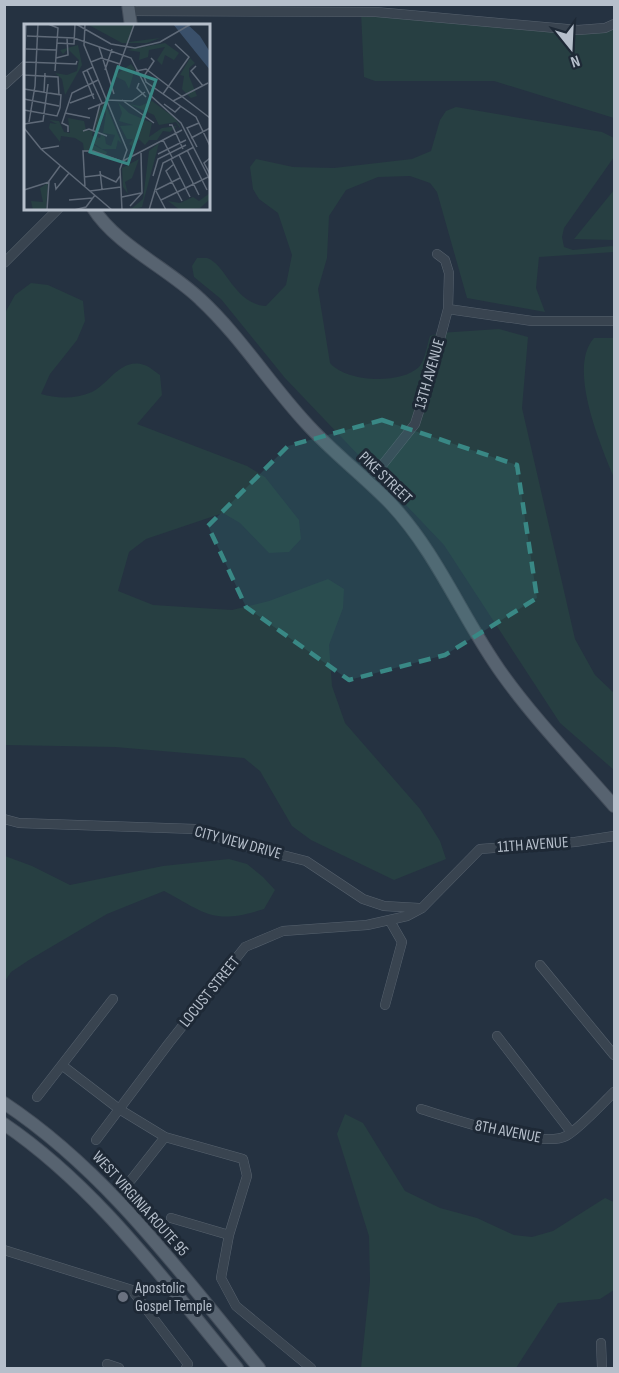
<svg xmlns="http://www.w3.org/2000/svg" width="619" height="1373" viewBox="0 0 619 1373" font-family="'Sofia Sans Condensed',sans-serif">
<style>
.green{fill:#273f42}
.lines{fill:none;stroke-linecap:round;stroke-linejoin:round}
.minor-casing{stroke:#57626e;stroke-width:10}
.major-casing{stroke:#434d5a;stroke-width:14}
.minor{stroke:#394450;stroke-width:9}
.major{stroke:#576370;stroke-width:12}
.marked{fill:#398885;fill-opacity:0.2;stroke:#398885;stroke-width:4.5;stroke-dasharray:12 8;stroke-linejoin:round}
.worship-dot{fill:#6b7280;stroke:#1e2936;stroke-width:2}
.labels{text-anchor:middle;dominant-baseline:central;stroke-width:6;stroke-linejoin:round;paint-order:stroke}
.street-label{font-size:16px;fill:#b6bfcb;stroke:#1e2936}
.poi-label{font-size:16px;fill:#b6bfcb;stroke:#1e2936;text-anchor:start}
.inset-road{fill:none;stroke:#5f6a78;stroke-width:1.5}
.view{fill:#398885;fill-opacity:0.15;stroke:#398885;stroke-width:3}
.inset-edge{fill:none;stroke:#b6bfcb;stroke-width:3}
</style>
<rect width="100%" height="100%" fill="#253241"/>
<path class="green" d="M361 12 578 30 614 24V118L494 81H375L364 77Z
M456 107 602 132 614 138V157L564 228 562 237 564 247 573 250 612 246 614 247V252L539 257 536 288 545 312 467 298 437 192 430 183 410 176 378 177 346 190 329 216 327 258 318 289 330 363C346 382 400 385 419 367 425 360 427 345 430 336L439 333 499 329 528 337 522 408 575 639 595 675 614 693V770L560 723 444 545 285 378 221 299 194 277 192 266 197 258C198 258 206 258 207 258 226 264 234 304 266 306L286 285 292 255 278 213 259 199 253 189 250 167 256 159 293 167 334 168 412 159 431 151 440 120 446 111Z
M614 190V240L574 239Z
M31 283 48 285 83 301 85 321 77 340 50 374 41 394C58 399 75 399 92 392 109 384 121 357 144 365 149 366 155 372 160 375L162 395 137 424 247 466 265 477 299 520 301 539 289 552 269 553 240 523 223 513 146 539 129 552 118 591 153 605 232 610 269 601 328 579 344 589 343 608 329 645 332 686 345 723 420 809 440 841 446 859 394 880 311 840 292 826 260 771 244 758 115 747 5 745V313L15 295Z
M594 338H614V478C601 446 567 368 594 338Z
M5 856 32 866 70 885 163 866 229 859 247 864 263 877 275 890 264 909C213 925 207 914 164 891L107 914 29 960 11 972 5 981Z
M345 1114 363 1123 405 1191 440 1208 477 1218 514 1235 532 1237 553 1231 605 1198 614 1202V1290L600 1299 558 1303 516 1368H361L370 1281 369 1236 337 1134Z"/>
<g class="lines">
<defs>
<path id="minor" d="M129 11 376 12 578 30 605 28 614 24
M4 85 26 65
M4 263 59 208
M448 309 532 321H614
M368 483 415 424 429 380 448 309 449 273 445 260 437 254
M4 819 19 823 195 829 242 845 306 861 363 899 384 906 419 908
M540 965 614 1055
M385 1005 402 942 390 921
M497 1036 571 1132
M63 1066 119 1109 165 1137 243 1159 247 1176 229 1235 221 1278 236 1306 311 1368
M37 1097 113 999
M421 1109C450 1118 542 1149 566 1136 578 1130 603 1103 614 1092
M96 1140 169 1043 245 947 283 931 367 925 407 916 422 908 480 849 575 842 614 836
M131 1180 165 1137
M171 1218 229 1235
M4 1250 132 1290 188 1364 186 1368
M601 1343 602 1368
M107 1364 119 1368"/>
<path id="major" d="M128 4 131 26
M93 208C116 245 169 269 200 299 240 336 269 383 306 423 332 452 364 476 391 504 438 554 463 620 503 675 536 721 577 763 614 806
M4 1103C108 1172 181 1274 259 1368
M4 1124C98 1188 165 1282 237 1368"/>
</defs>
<use href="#minor" class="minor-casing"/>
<use href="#major" class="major-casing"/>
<use href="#minor" class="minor"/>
<use href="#major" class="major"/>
</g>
<path class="marked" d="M382 420 517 465 537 598 445 655 349 680 246 607 208 526 288 446Z"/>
<circle class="worship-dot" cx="123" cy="1297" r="6"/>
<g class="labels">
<g class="street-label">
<text transform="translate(430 374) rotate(-74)">13TH AVENUE</text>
<text transform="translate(385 478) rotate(44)">PIKE STREET</text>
<text transform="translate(238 843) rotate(15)">CITY VIEW DRIVE</text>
<text transform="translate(533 845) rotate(-4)">11TH AVENUE</text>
<text transform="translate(210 992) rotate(-51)">LOCUST STREET</text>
<text transform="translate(508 1132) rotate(11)">8TH AVENUE</text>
<text transform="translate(140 1204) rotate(48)">WEST VIRGINIA ROUTE 95</text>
</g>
<g class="poi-label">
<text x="135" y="1288">Apostolic<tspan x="135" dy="18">Gospel Temple</tspan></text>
</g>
</g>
<g transform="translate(24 24)">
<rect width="186" height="186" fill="#253241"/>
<path d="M63 0H110L105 18 136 14 123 19H98ZM141 19 155 29 150 36 141 31 138 41 133 36 141 23 125 26 124 33 115 36 116 28 103 26ZM54 21 58 41 41 71 38 55 31 49 43 51 53 47 55 36 44 25 39 30 36 26ZM166 34 171 39 165 44V52L173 72 167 74 158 65 160 52 156 51ZM107 40 111 45 105 65 101 57 90 52ZM128 77 151 94 156 102V104L152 98 135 101 130 91 105 80 116 82ZM94 78 105 89 128 99 125 113 138 104 153 102 146 108 139 107 133 116H125L121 121 115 115 108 122 105 120 109 115H103L96 102 109 101 95 97 98 89ZM81 79 98 120 94 116 92 125H78L69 119 74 114 68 117V120L83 128 82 132 60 127 59 119 51 114 37 112 36 118 25 104 26 99 33 100 25 96 35 97 40 108 46 109 44 94 60 97 62 106 69 107 68 112 76 114 77 110 81 113 82 120 87 122 91 111 79 109 82 89 78 83 76 106H71L74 86ZM135 119 118 183 106 186 119 175 125 127ZM115 135 108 154 101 158 104 170 99 163 98 144ZM24 159 22 186H9L7 177 19 178 16 164ZM186 169 185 176 176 184 156 186 144 177 156 179 169 173 175 177Z" fill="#273f42"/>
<path d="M149 0H163L176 12 186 28V46Z" fill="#3a506a"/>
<path class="inset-road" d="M24 0 34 4 31 47M52 0 87 20 111 24 136 18 167 0M61 0 60 21 103 126 96 145 98 186M3 12 50 14 107 34 126 71 157 99 186 156M33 19 50 20 51 0M75 23 90 70M2 25 32 26M32 34 44 31 43 14M127 34 130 37 120 52 122 58 172 93 186 122M0 38 52 40 53 37M67 38 77 34 96 40M172 42 167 47 179 62M69 43 59 48 70 75M94 45 110 1M63 46 78 79M81 46 88 25M112 47 122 45 186 94M0 51 34 53 35 71M0 51 2 0M115 59 113 64 122 73M0 65 37 71 36 84M20 68 21 49M139 70 165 33 151 20M0 75 35 82M82 76 108 77 121 68M98 76 130 99M149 77 184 59M46 79 70 70M140 80 151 88 157 82M64 85 82 78M0 86 33 92 36 84M41 89 66 94M5 98 11 62 14 0M0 100 19 97 24 60M145 101H148L159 125M0 104 17 125 88 186M59 107 65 105 83 112M69 107 76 80M44 108V102L38 99 48 69 74 56M167 114 186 104M139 116 149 135M173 123 163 104 175 99M17 125 35 122M163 126 183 166M134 130 162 116M155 131 175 171M186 134 180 139 186 150M147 135 166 173M99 137 158 106M150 140 142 147 158 177M76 147 78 165M129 152 134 135 162 121M60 153 77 151 92 158 96 152M31 159 32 165 45 149M61 163 59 127H69L97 137M0 166 25 158M132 166 156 154M66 167 97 163M132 167 142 186M98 173 117 169M45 176 69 174M137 176 184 153M106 182 118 169 117 129M23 186 25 157 36 142M50 186 62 183 71 171M125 186 139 139 170 123"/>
<path class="view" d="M94 43 132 56 104 140 66 128Z"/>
<rect width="186" height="186" class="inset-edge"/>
</g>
<rect width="619" height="1373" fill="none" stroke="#b6bfcb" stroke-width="12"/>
<g transform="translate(571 48) rotate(162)" stroke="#1e2936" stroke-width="4.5" paint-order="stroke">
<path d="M0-4.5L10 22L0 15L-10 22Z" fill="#b6bfcb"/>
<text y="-9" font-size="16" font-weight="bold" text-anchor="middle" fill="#b6bfcb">N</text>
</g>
</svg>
